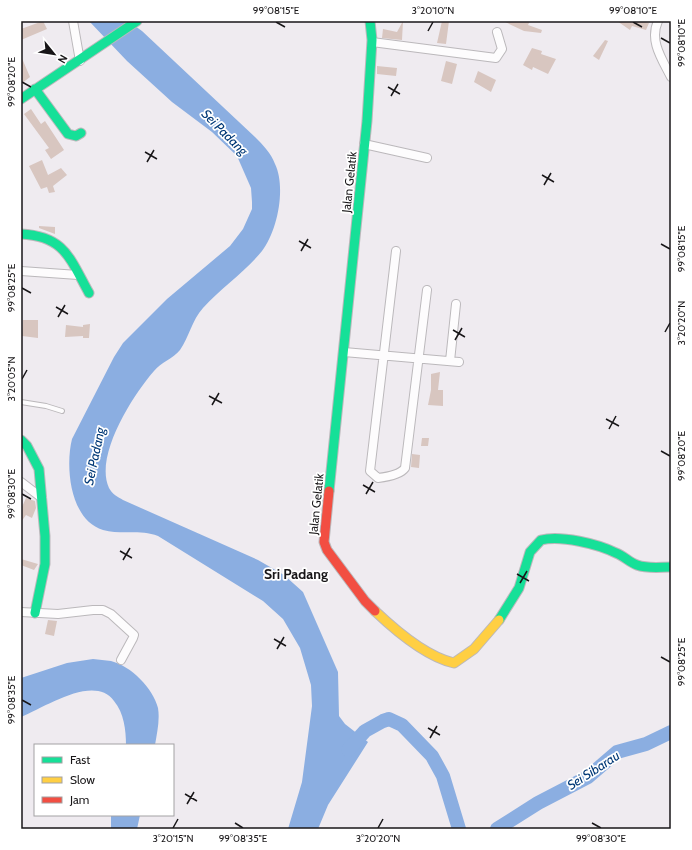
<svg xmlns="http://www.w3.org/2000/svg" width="692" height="850" viewBox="0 0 692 850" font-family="Cabin,sans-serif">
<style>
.water{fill:#8baee1}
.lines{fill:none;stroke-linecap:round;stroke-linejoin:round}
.river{stroke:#8baee1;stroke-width:14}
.building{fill:#d8c6c0}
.lane-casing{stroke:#bbb8bb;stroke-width:6}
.street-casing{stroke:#bbb8bb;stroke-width:10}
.fast-casing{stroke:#bbb8bb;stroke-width:11}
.slow-casing{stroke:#bbb8bb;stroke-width:11}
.jam-casing{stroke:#bbb8bb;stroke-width:11}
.lane{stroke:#fdfcfd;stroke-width:4}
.street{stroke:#fdfcfd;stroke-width:8}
.fast{stroke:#16e098;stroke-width:9}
.slow{stroke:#ffcf43;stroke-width:9}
.jam{stroke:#f24e42;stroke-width:9}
.ticks{fill:none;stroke:#181618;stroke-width:1.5}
.labels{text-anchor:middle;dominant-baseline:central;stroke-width:3.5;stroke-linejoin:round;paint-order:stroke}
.street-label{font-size:12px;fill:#181618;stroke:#fff}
.water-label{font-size:13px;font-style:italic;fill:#003876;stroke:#fff}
.quarter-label{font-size:14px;font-weight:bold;fill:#181618;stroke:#fff}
.neatline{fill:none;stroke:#181618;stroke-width:1.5}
.ticks-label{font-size:10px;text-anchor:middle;fill:#181618}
</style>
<rect width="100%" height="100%" fill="#efebf0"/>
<path class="water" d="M89 21H128L142 31 255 137C263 145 271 153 275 164 286 187 278 230 262 251 245 272 221 288 203 308 192 320 189 337 180 350 173 359 161 362 154 371 133 395 94 456 109 488 112 494 118 497 123 500L258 560 284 575 303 592 338 672 339 716 345 724 368 742 328 805 318 829H288L302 782 312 706 311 685 300 648 283 619 263 601 158 536C140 529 121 535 103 530 70 520 65 467 72 439L114 357 123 343 167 299 230 246 243 229 252 209V202L251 188 237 156 212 132 172 102 127 61Z
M93 659C99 660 105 660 111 661 131 666 153 688 158 708 160 720 157 733 155 745H126C126 730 124 713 114 701 94 674 46 707 21 717V678L67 663Z
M111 815H140L137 829H111Z"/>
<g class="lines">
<path class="river" d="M348 750 365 731 383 721 389 719 402 725 432 756 443 776 459 829
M497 829 538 803 588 777 617 752 646 744 671 732"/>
</g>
<path class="building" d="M43 21 47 29 21 40V29Z
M403 21 402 40 382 38 383 29 397 32Z
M442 21H449L446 44 437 43Z
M503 21H530L528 25 542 30 541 33 524 31Z
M617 21H643L649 23 646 30 632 26 630 30Z
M605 40 608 41 599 60 593 56Z
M532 48 542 51 541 54 556 59 548 74 533 67 532 70 523 65Z
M21 56 30 77 21 84Z
M446 61 457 64 452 84 441 81Z
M377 66 397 68 396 76 377 74Z
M478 71 496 80 491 92 474 82Z
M31 109 41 124 45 121 64 150 51 159 45 150 49 148 24 114Z
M42 160 48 175 61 168 67 175 53 186 55 192 49 193 47 187 41 189 29 166Z
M39 226 55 227V234L39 228Z
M23 320H38V338L22 336Z
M90 324 89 338H83V336L65 337 66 325 83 327V325Z
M440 372 438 390H443V406L428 405 431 390V374Z
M422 438H429L428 446H421Z
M412 454 420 455 419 468 411 467Z
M26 498 35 501 36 508 32 518 26 515 21 522V509Z
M21 559 38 564 34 570 21 565Z
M48 620 57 621 54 636 45 634Z"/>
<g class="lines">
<defs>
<path id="lane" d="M21 402 46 406 62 411"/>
<path id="street" d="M73 21 80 61
M658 21C649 41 662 59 671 77
M372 42 496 58 502 49 497 32
M364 144 427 158
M396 251 370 471 378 478C386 477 400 475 405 468L427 290
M21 271 78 275
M344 352 459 362
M450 361 456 304
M21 482 42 498
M21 612 58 614 93 610H103L111 614 134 635 133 638 121 660"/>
<path id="fast" d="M35 89 68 134 76 136 81 133
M21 99 137 21
M21 234C65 236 70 259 89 293
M21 440 27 446 39 469 45 536V564L35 613
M329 491 367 121 372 40 370 21
M499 620 519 588 530 552 541 540C561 535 598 544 616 553 624 556 629 562 637 565 648 569 660 567 671 567"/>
<path id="slow" d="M375 611C395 630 427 657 454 663L474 649 499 620"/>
<path id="jam" d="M329 491 324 542 327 550 365 601 375 611"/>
</defs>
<use href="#lane" class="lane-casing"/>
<use href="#street" class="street-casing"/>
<use href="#fast" class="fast-casing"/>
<use href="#slow" class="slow-casing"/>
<use href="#jam" class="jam-casing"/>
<use href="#lane" class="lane"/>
<use href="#street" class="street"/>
<use href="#fast" class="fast"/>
<use href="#slow" class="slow"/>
<use href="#jam" class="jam"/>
</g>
<path class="ticks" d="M276 22 285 27M633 22 642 27M428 31 433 22M661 38 670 43M22 82 31 87M388 87 400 94M391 96 398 84M145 152 157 159M147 162 154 150M542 175 554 182M544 185 551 173M299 241 311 248M661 244 670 249M301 251 308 239M22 288 31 293M56 307 68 314M58 317 65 305M453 330 465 337M665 332 670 323M455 340 462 328M22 379 27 370M209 396 222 403M212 405 219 393M606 419 619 426M609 429 616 416M661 451 670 456M363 485 375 492M22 494 31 499M366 494 373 482M120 551 132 558M123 560 130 548M517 574 529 581M520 583 527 571M274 639 286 646M277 649 284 637M661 657 670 662M22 700 31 705M428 728 440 735M430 738 437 726M185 794 197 801M187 804 194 792M235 823 243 828M592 823 601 828M173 828 178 819M378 828 383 819"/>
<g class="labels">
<g class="street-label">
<text transform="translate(349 182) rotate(-84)">Jalan Gelatik</text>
<text transform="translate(316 504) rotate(-84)">Jalan Gelatik</text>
</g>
<g class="water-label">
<text transform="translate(225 132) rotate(45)">Sei Padang</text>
<text transform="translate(94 456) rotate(-78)">Sei Padang</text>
<text transform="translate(593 770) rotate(-33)">Sei Sibarau</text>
</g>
<g class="quarter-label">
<text x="296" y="574">Sri Padang</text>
</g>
</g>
<rect width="692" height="850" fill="none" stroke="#ffffff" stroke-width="44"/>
<rect x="34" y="744" width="140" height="72" fill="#ffffff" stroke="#a3a2a3"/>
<rect x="42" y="757" width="20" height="6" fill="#16e098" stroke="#a3a2a3"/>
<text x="70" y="764" font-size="12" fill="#181618">Fast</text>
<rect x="42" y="777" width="20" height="6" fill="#ffcf43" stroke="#a3a2a3"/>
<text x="70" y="784" font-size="12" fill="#181618">Slow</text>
<rect x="42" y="797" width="20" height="6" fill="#f24e42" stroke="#a3a2a3"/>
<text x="70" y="804" font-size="12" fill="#181618">Jam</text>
<g transform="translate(54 54) rotate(120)" stroke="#ffffff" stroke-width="3" paint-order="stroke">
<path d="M0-3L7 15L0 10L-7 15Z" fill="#181618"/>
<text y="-6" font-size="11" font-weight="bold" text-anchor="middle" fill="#181618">N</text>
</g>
<rect x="22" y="22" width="648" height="806" class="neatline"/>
<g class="ticks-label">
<text x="276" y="14">99°08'15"E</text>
<text x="433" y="14">3°20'10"N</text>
<text x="633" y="14">99°08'10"E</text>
<text transform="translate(681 43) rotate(-90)" y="4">99°08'10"E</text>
<text transform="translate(11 82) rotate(-90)" y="4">99°08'20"E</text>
<text transform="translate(681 249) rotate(-90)" y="4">99°08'15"E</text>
<text transform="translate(11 288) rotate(-90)" y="4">99°08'25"E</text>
<text transform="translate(681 323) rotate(-90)" y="4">3°20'20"N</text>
<text transform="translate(11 379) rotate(-90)" y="4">3°20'05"N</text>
<text transform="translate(681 456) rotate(-90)" y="4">99°08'20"E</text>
<text transform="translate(11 494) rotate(-90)" y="4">99°08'30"E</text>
<text transform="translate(681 662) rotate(-90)" y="4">99°08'25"E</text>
<text transform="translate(11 700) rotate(-90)" y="4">99°08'35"E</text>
<text x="173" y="842">3°20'15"N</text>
<text x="243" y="842">99°08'35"E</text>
<text x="378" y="842">3°20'20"N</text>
<text x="601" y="842">99°08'30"E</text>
</g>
</svg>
